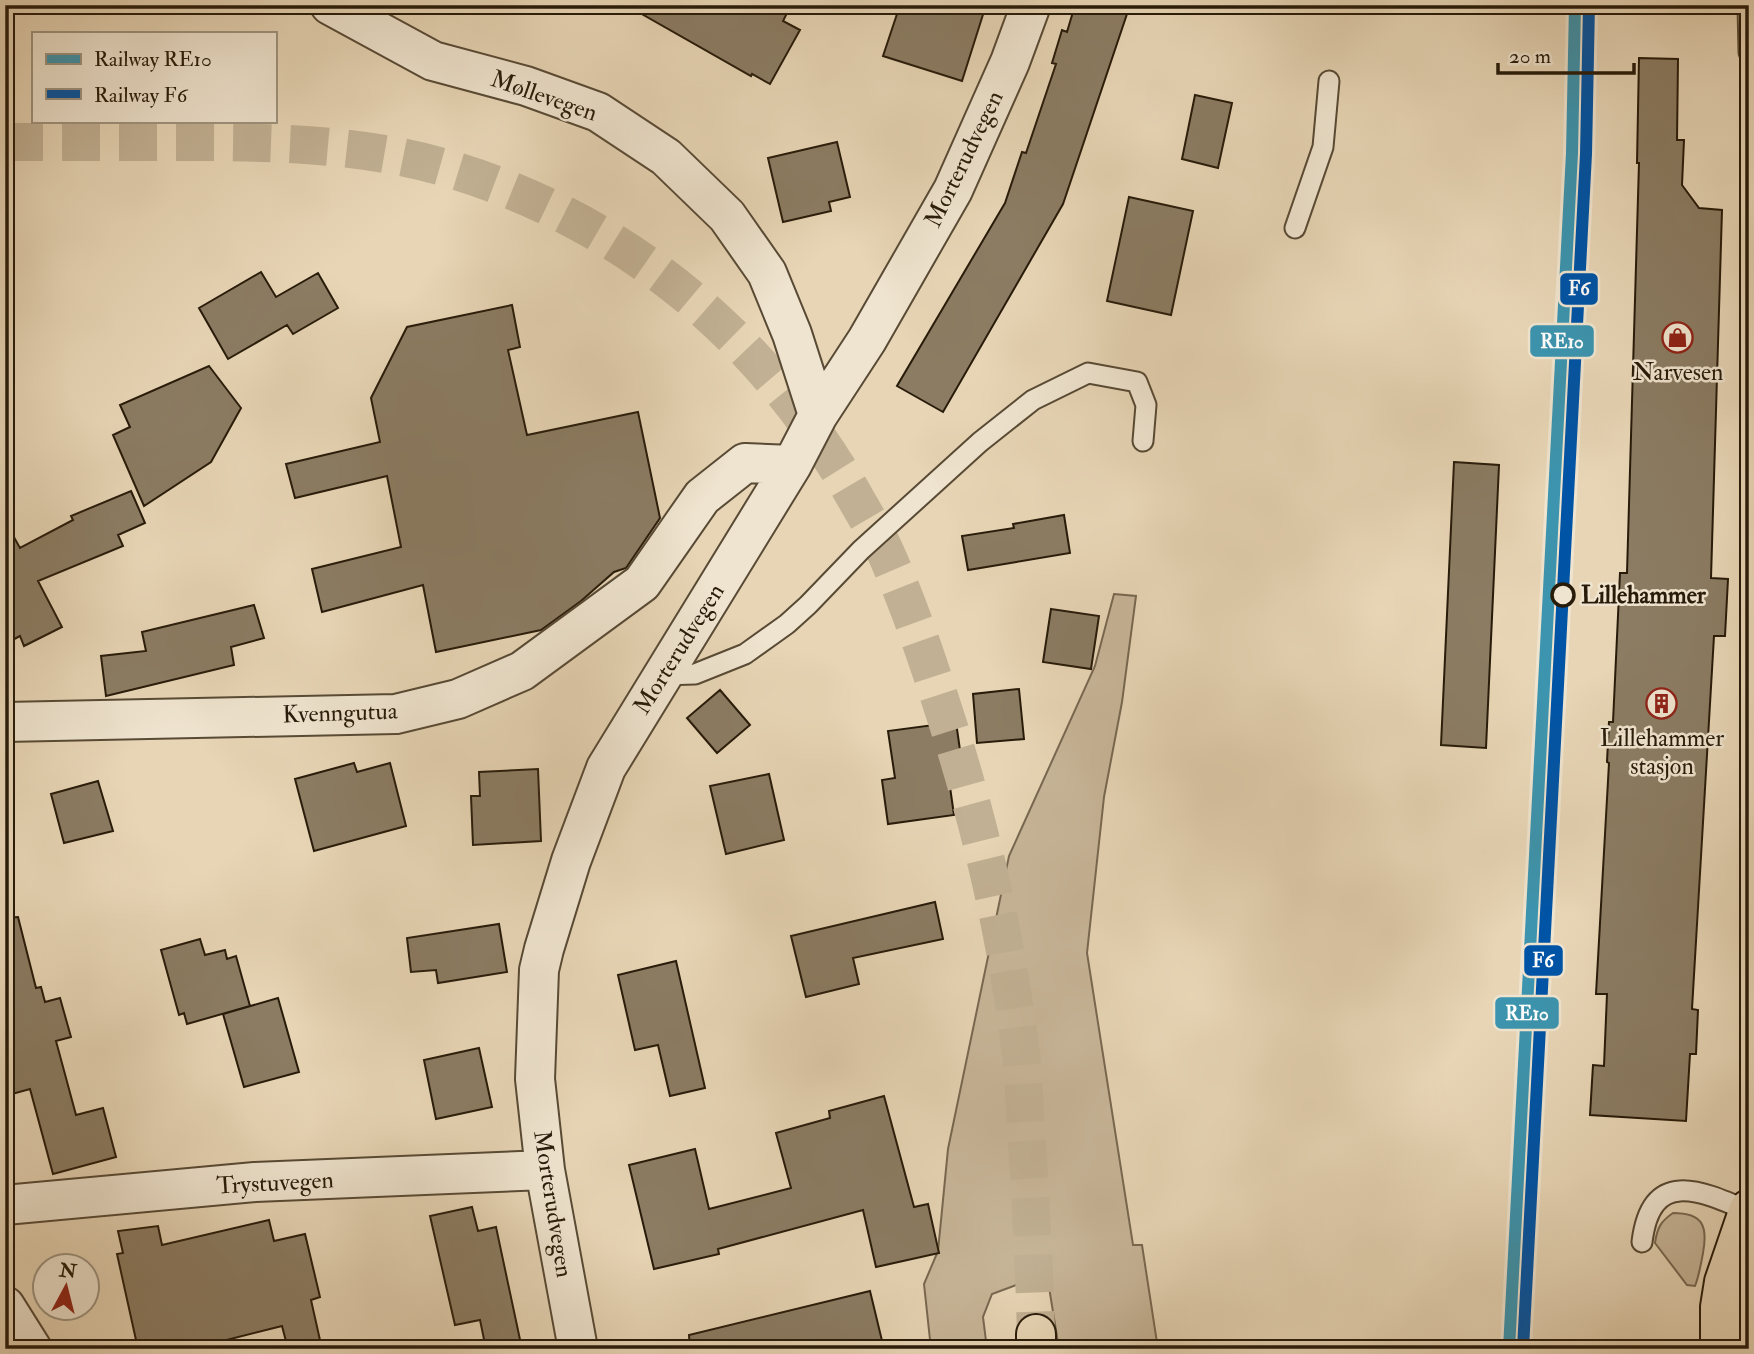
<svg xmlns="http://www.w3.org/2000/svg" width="1754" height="1354" viewBox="0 0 1754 1354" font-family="'IM FELL Double Pica',serif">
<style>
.green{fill:#c7b598;stroke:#786851;stroke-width:2}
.building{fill:#8b7c63;stroke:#281b0a;stroke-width:2}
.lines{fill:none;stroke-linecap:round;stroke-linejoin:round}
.highway-tunnel{stroke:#c1b093;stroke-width:38;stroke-dasharray:38 19;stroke-linecap:butt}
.lane-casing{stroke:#584a35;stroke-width:23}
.street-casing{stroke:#584a35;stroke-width:42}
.highway-casing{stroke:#281b0a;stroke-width:42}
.lane{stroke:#efe4cf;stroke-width:19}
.street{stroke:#efe4cf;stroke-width:38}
.highway{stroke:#e7d5b5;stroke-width:38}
.rail-1-casing{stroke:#efe4cf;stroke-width:18}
.rail-2-casing{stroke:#efe4cf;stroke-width:18}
.rail-1{stroke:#3c94ae;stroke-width:12}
.rail-2{stroke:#0054a6;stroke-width:12}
.stop-dot{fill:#efe4cf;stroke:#281b0a;stroke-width:3.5}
.labels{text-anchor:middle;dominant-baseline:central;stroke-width:5;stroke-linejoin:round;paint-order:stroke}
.street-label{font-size:24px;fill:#281b0a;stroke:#efe4cf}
.poi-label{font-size:24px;fill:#281b0a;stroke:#efe4cf}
.stop-label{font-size:24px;font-weight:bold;fill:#281b0a;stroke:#efe4cf;text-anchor:start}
.line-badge{stroke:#efe4cf;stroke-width:2.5}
.badge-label{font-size:19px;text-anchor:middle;font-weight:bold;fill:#fff}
</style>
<rect width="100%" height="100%" fill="#e7d5b5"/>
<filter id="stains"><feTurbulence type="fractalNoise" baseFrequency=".00286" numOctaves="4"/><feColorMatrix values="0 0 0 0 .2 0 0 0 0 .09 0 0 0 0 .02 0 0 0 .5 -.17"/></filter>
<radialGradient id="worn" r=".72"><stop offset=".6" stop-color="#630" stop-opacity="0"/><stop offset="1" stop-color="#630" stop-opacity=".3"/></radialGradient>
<path class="green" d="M1114 594 1136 596 1122 702 1104 797 1087 953 1133 1245H1142L1158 1349H1059L1049 1287 1030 1280 992 1294 983 1317 987 1349H931L924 1284 938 1251 948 1149 1009 856 1095 666Z
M1673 1213C1703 1213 1708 1226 1703 1253 1701 1264 1699 1276 1695 1286L1687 1285 1655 1243C1657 1228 1661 1221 1673 1213Z"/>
<path class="building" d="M626 5H791L783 21 800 30 770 84 752 74 751 76Z
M900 5H986L962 81 883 56Z
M1075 5H1130L1063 204 943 412 897 386 1005 203 1022 152 1026 153 1056 64 1052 63 1062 30 1067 32Z
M1639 58 1678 59 1677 140H1684L1682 185 1699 208 1722 210 1711 578 1728 579 1725 636H1714L1692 1009 1698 1010 1696 1054H1690L1686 1121 1590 1115 1593 1065 1604 1066 1607 994H1596L1609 763 1607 762 1609 722H1613L1620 573H1627L1639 163H1637Z
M1195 95 1232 103 1218 168 1182 159Z
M837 142 850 197 829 202 831 211 783 222 768 158Z
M1129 197 1193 211 1171 315 1107 301Z
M261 272 276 297 318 273 338 308 293 334 287 325 228 359 199 308Z
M512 305 520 347 508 350 527 435 638 412 660 518 626 568 614 572 581 601 541 630 436 652 423 585 322 612 312 569 401 547 387 476 295 498 286 464 380 442 371 398 407 327Z
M209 366 241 408 211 462 144 506 113 435 130 427 120 405Z
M1454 462 1499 465 1486 748 1441 745Z
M131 491 145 523 118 535 123 546 38 581 62 627 24 646 20 636 5 644V521L20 548 73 520 71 516Z
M1064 515 1070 553 968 570 962 536 1014 528 1013 524Z
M254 605 264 638 231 647 234 665 106 696 101 656 146 651 142 632Z
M1051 609 1099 616 1091 669 1043 662Z
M1019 689 1024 739 977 743 973 694Z
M720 690 750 725 717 753 687 718Z
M956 722 962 764 947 766 954 815 888 824 882 780 895 778 888 731Z
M354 763 357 772 390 763 406 826 314 851 295 779Z
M538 769 541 841 473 845 471 796H480L479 772Z
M769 774 784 840 726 854 710 786Z
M98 781 113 831 64 843 51 794Z
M935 902 943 939 853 958 859 984 806 997 791 936Z
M18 917 36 988 41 987 45 1002 60 998 71 1037 56 1041 76 1115 103 1108 116 1157 53 1174 30 1089 5 1096V918Z
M499 924 507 972 438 983 436 970 411 972 407 938Z
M200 939 205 955 225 950 227 959 236 956 250 1006 187 1024 184 1013 179 1015 161 950Z
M676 961 705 1088 670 1096 658 1045 635 1050 618 975Z
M278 998 299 1072 244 1087 223 1014Z
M479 1048 492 1107 436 1119 424 1060Z
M884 1096 914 1207 928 1204 939 1253 876 1267 863 1210 718 1249 719 1254 654 1269 629 1165 695 1149 709 1209 791 1188 776 1133 830 1118 829 1111Z
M472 1207 478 1231 496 1227 522 1349H486L480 1320 455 1325 430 1216Z
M269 1220 274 1241 305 1234 320 1297 311 1300 322 1349H288L282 1326 191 1349H138L117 1254 123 1253 118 1231 158 1226 162 1245Z
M870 1291 884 1349H690L689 1335Z"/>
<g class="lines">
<path class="highway-tunnel" d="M5 142C64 142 123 142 182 142 269 142 355 143 439 166 621 217 764 336 856 499 865 515 875 531 883 547 909 603 928 662 947 721 981 827 1006 937 1020 1047 1024 1074 1024 1103 1026 1130 1031 1198 1034 1266 1036 1334"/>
<defs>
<path id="lane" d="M1748 5 1749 52
M1295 228 1323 147 1329 81
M663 675 695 674 745 654 787 624 808 605 861 550 980 442 1033 400 1088 373 1137 382 1146 405 1143 441
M1642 1242C1651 1168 1700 1190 1748 1211"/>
<path id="street" d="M330 5 433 61 526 86 598 112 666 157 727 216 767 273 792 334 818 415
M5 722 396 714 458 699 522 671 642 583 702 497 745 463 792 465
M5 1205 255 1182 545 1170
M5 1306 32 1349
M578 1349 545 1170 535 1079 539 970 544 949 571 861 606 768 792 465 818 415 867 340 953 190 1010 62 1031 5"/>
<path id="highway" d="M1036 1334V1349
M1720 1349V1307L1724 1282 1749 1209"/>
</defs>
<use href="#lane" class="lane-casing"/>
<use href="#street" class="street-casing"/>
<use href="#highway" class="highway-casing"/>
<use href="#lane" class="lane"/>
<use href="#street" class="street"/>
<use href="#highway" class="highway"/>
<defs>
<path id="rail-1" d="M1509 1349 1572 153 1575 5"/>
<path id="rail-2" d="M1523 1349 1586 154 1589 5"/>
</defs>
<use href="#rail-1" class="rail-1-casing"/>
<use href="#rail-2" class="rail-2-casing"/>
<use href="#rail-1" class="rail-1"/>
<use href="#rail-2" class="rail-2"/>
</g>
<defs>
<symbol id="shop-ring" viewBox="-11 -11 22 22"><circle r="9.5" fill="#efe4cf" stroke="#8f2418" stroke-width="1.5"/><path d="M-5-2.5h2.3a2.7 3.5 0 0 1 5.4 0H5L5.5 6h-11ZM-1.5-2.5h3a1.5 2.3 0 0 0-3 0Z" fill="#8f2418"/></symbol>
<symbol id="building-ring" viewBox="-11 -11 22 22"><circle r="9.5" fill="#efe4cf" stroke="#8f2418" stroke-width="1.5"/><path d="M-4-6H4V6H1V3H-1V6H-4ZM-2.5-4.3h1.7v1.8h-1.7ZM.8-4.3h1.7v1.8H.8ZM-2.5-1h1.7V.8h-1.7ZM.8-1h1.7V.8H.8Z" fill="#8f2418"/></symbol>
</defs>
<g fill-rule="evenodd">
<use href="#shop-ring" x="1660" y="320" width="35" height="35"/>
<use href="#building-ring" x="1644" y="686" width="35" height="35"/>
</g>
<circle class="stop-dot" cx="1563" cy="595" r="11"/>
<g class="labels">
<g class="street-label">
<text transform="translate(544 96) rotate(19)">Møllevegen</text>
<text transform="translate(964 159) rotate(-64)">Morterudvegen</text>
<text transform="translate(679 649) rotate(-58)">Morterudvegen</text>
<text transform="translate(340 713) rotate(-2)">Kvenngutua</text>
<text transform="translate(275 1183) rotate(-3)">Trystuvegen</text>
<text transform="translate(553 1204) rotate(81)">Morterudvegen</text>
</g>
<g class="poi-label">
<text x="1678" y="372">Narvesen</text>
<text x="1662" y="738">Lillehammer<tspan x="1662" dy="28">stasjon</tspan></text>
</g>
<g class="stop-label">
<text x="1581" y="595">Lillehammer</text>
</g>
</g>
<g class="line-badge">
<rect x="1559" y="272" width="40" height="34" rx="7" fill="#0054a6"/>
<rect x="1529" y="324" width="66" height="34" rx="7" fill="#3c94ae"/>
<rect x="1523" y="944" width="41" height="33" rx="7" fill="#0054a6"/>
<rect x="1494" y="996" width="66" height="34" rx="7" fill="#3c94ae"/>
</g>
<g class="badge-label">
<text x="1579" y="295">F6</text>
<text x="1562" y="348">RE10</text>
<text x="1543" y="967">F6</text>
<text x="1527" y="1020">RE10</text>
</g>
<rect width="1754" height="1354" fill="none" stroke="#e7d5b5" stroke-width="28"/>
<rect x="7" y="7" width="1740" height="1340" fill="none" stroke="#281b0a" stroke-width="3.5"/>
<rect x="14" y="14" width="1726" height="1326" fill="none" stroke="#281b0a" stroke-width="2"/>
<rect x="32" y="32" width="245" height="91" fill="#efe4cf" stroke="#9f9480" stroke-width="2"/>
<rect x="46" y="54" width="35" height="10" fill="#3c94ae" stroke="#9f9480" stroke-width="2"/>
<text x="94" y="66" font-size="21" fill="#281b0a">Railway RE10</text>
<rect x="46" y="89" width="35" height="10" fill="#0054a6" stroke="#9f9480" stroke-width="2"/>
<text x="94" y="102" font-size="21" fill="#281b0a">Railway F6</text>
<g transform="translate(66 1287) rotate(7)"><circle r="33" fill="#efe4cf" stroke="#9f9480" stroke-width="2"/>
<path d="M0-5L12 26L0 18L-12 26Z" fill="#8f2418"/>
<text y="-10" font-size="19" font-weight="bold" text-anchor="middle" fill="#281b0a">N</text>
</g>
<path d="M1498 63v10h136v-10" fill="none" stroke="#281b0a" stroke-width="3.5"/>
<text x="1509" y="63" font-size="21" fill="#281b0a" stroke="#efe4cf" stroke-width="5" paint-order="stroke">20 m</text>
<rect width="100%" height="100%" filter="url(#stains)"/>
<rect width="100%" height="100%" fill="url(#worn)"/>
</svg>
